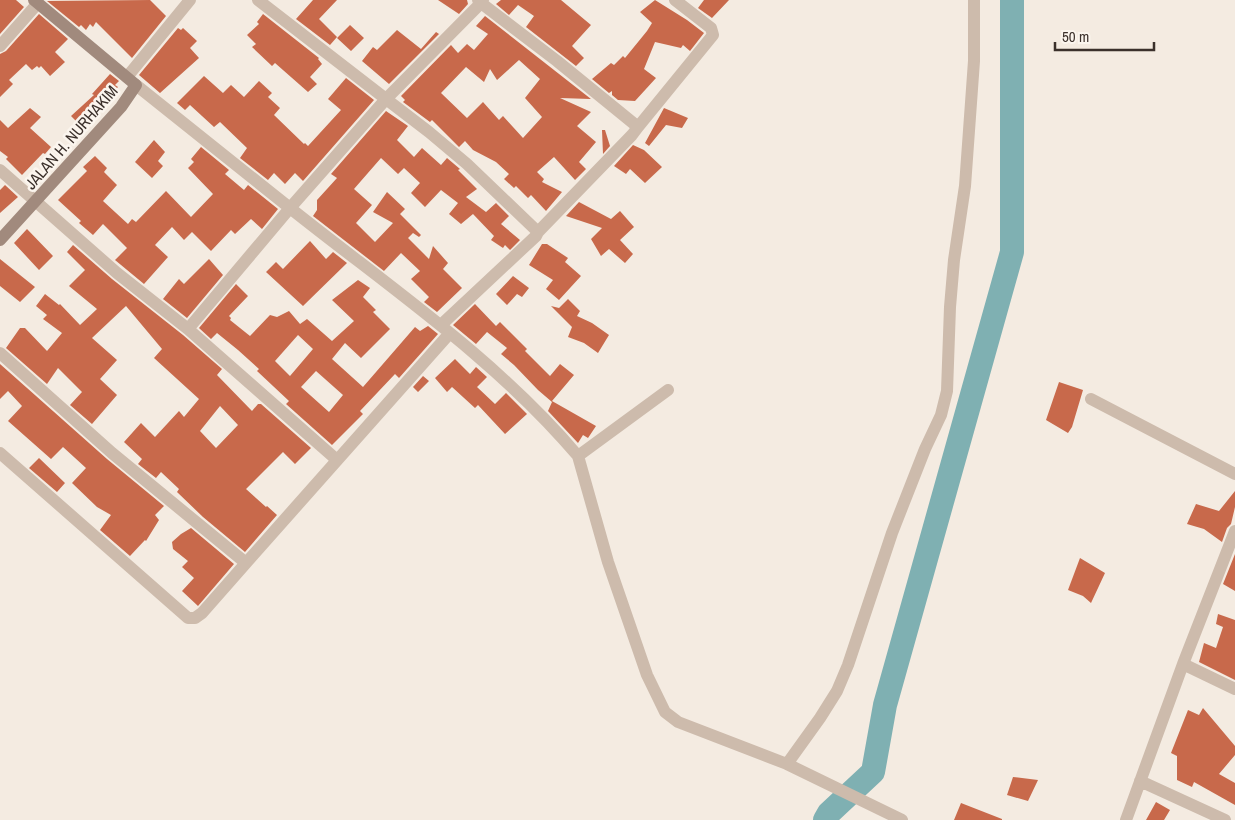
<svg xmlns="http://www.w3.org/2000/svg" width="1235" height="820" viewBox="0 0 1235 820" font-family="'Archivo Narrow',sans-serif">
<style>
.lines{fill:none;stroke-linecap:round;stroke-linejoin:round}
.river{stroke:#7fb0b2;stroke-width:24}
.building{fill:#c8694b;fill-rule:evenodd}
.minor{stroke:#cdbbac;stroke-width:12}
.secondary{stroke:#a18a7d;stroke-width:12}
.labels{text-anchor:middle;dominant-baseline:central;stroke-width:5;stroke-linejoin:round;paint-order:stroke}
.street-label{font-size:16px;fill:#3b302b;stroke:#fbf5ee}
</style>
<rect width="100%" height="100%" fill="#f4ebe1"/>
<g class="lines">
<path class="river" d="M825 820 829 813 873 772 885 705 1012 252V0"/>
</g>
<path class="building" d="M0 0H16L24 7 0 34Z
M150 0 166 16 132 58 96 22 93 27 90 24 86 30 81 25 79 27 47 1Z
M313 0H337L319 19 337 37 330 45 296 19Z
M438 0H467L468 4 459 14Z
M501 0H561L591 25 572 46 584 58 576 66 526 27 534 16 518 5 509 15 496 4Z
M655 0 687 20 704 33 690 51 683 45 681 48 655 42 644 69 656 78 635 101 618 100 612 95V91L609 93 592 79 611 63 614 65 623 56 625 58 647 31 652 23 640 12Z
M704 0H729L712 18 698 8Z
M39 14 68 39 55 52 65 62 50 76 41 66 39 68 37 66 32 70 26 64 9 80 13 84 0 97V54L6 51Z
M263 14 319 58 318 59 322 64 310 77 317 84 308 92 275 63 272 66 252 47 256 44 247 35 259 24 257 22Z
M485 16 591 99 560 98 591 112 577 126 596 142 579 162 586 169 575 180 554 157 537 172 544 179 542 182 562 192 546 211 531 195 528 198 516 186 514 188 504 179 509 174 496 162 473 150 465 141 459 147 432 120 430 122 403 102 405 100 401 96 451 45 458 53 467 44 474 50 488 34 476 26ZM519 60 540 79 525 98 542 117 523 138 503 116 499 120 483 102 467 118 441 93 466 67 484 82 490 69 497 80Z
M350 25 364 38 351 51 337 38Z
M178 28 181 30 183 28 197 41 190 48 199 58 160 93 139 75Z
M397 30 421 49 436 32 439 34 389 84 362 61 373 47 377 50Z
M110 74 119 81 115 85 118 87 108 98 111 100 83 128 71 116 94 95 92 94Z
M204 76 223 93 231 85 244 97 259 81 272 93 268 97 280 108 274 115 304 144 305 143 308 146 341 110 328 99 346 78 374 100 303 181 295 173 285 184 274 173 268 180 240 158 247 148 220 122 214 127 190 105 185 110 177 103Z
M30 108 41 117 30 128 51 147 45 154 43 153 22 175 6 159 8 157 0 151V120L8 128Z
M664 108 688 118 682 128 666 125 649 146 645 143Z
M386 111 408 126 397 140 414 157 422 148 441 165 447 158 460 169 458 170 477 189 466 197 486 212 496 203 509 216 501 224 520 240 510 250 505 245 503 248 491 240 494 236 473 214 461 224 449 214 458 203 441 190 425 207 411 193 420 183 404 168 398 174 381 158 354 189 372 205 356 223 375 242 393 223 373 212 387 192 405 209 400 214 421 235 419 237 413 233 408 238 429 259 433 246 448 263 443 269 462 288 437 312 424 302 429 297 411 279 420 271 401 253 384 271 313 216 317 210V200L337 178 331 174Z
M602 130H605L610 146 603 154Z
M154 140 165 152 158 161 163 166 152 178 135 162Z
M633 145 644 150 662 167 645 183 630 169 626 174 614 166Z
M201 147 229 170 225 174 244 190 248 185 278 209 262 229 251 219 235 234 231 230 211 251 192 232 184 240 172 227 155 245 168 257 144 284 115 260 127 248 103 224 93 235 79 223 81 221 58 200 87 171 83 167 95 156 107 168 104 172 117 185 103 201 128 224 132 219 136 222 166 191 191 217 213 194 188 168 194 162 191 159Z
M5 185 18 197 0 213V190Z
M579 202 611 219 620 211 634 227 620 240 633 254 625 263 609 249 601 256 591 239 602 228 566 216Z
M27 229 53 256 39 270 14 243Z
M310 241 326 259 333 252 347 263 303 306 266 272 276 262 283 269Z
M542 244H547L568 258 565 262 581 276 559 300 546 289 553 280 529 265Z
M73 245 112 279 183 335 222 369 217 375 252 411 258 404H261L311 448 295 464 283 452 246 489 266 507 267 506 277 515 245 552 203 517 177 492 179 489 161 472 156 478 138 464 142 459 124 442 141 423 155 437 179 411 184 417 199 399 154 358 162 349 126 306 92 338 117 360 100 379 117 395 92 424 70 405 82 392 58 368 47 384 6 348 20 328H25L47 351 62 333 43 319 47 315 36 306 45 294 59 305 60 304 80 325 97 309 69 286 85 270 67 252ZM220 406 238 425 216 448 200 431Z
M0 259 35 287 20 302 0 286Z
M209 259 223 275 187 318 163 299 179 279 184 284Z
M513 276 529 288 522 297 517 294 507 305 496 294Z
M358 280 370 288 363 297 376 310 373 312 390 329 361 358 345 343 332 359 363 387 415 327 420 331 428 326 438 334 399 378 395 374 360 411 363 414 332 445 286 404 289 401 257 371 259 369 238 350 217 333 211 339 199 328 236 284 248 296 229 316 231 318 230 320 250 336 270 315 277 317 289 311 300 324 307 319 332 341 354 321 332 300ZM298 335 313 349 290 376 275 361ZM316 371 343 395 329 412 301 387Z
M568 299 580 311 577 316 592 323 609 335 598 353 584 343 568 337 572 327 551 306 559 308Z
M475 304 496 326 500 322 527 349 525 351 550 376 560 364 574 375 552 401 596 426 588 438 583 435 578 443 548 411 552 402 538 390 514 365 501 354 507 348 487 332 476 344 453 325Z
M455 359 470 374 476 367 487 377 477 387 495 404 506 393 527 414 505 434 478 405 475 408 452 387 447 392 435 378Z
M0 364 107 459 164 506 155 515 159 520 146 541 145 540 130 556 100 530 111 515 97 507 72 483 86 468 63 447 51 459 8 421 22 406 8 391 0 399Z
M423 376 429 381 418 392 413 387Z
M1059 382 1083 390 1072 427 1068 433 1046 420Z
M39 458 65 483 57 492 29 468Z
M1235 491V507L1231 524 1227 528 1222 542 1204 529 1187 524 1196 504 1219 511Z
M191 528 234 564 198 606 182 591 194 578 182 567 188 561 173 549 172 542 181 534Z
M1235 554V591L1223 584Z
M1080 558 1105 573 1091 603 1083 596 1068 590Z
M1218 614 1235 620V680L1199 662 1204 643 1216 648 1223 627 1216 624Z
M1203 708 1235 746V755L1219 774 1235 783V805L1194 782 1192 787 1177 780V756L1171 753 1188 710 1199 715Z
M1013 777 1038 780 1028 801 1007 795Z
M1156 802 1170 810 1164 820H1146Z
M961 803 1002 819V820H954Z"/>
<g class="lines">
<path class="minor" d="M483 0 481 3 557 61 638 127 632 135 538 232
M0 46 38 3
M127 77 190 0
M136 85 290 208 386 99 258 0
M638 127 713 35 711 28 675 0
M0 170 117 273 188 329 290 208C389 287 496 359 578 456
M441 325 536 236 538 232 467 164 429 132 386 99 481 3 478 0
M188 329 337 460
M0 353 112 453 246 563 450 333
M668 390 578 456 608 562 647 675 665 712 678 722 787 764 902 820
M1091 399 1235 474
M0 453 188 618H195L202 613 246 563
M1183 664 1235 689
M787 764 820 718 837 691 848 665 892 533 925 449 941 415 947 391 950 307 954 260 965 186 974 61V0
M1140 781 1225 820
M1126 820 1183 664 1235 531"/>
<path class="secondary" d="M0 240 121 107 136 85 34 0"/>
</g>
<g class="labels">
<g class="street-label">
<text transform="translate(71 137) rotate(-49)">JALAN H. NURHAKIM</text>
</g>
</g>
<path d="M1055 42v8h99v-8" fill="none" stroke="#3b302b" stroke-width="2.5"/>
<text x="1062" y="42" font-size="15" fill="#3b302b" stroke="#fbf5ee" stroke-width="4" paint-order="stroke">50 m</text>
</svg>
